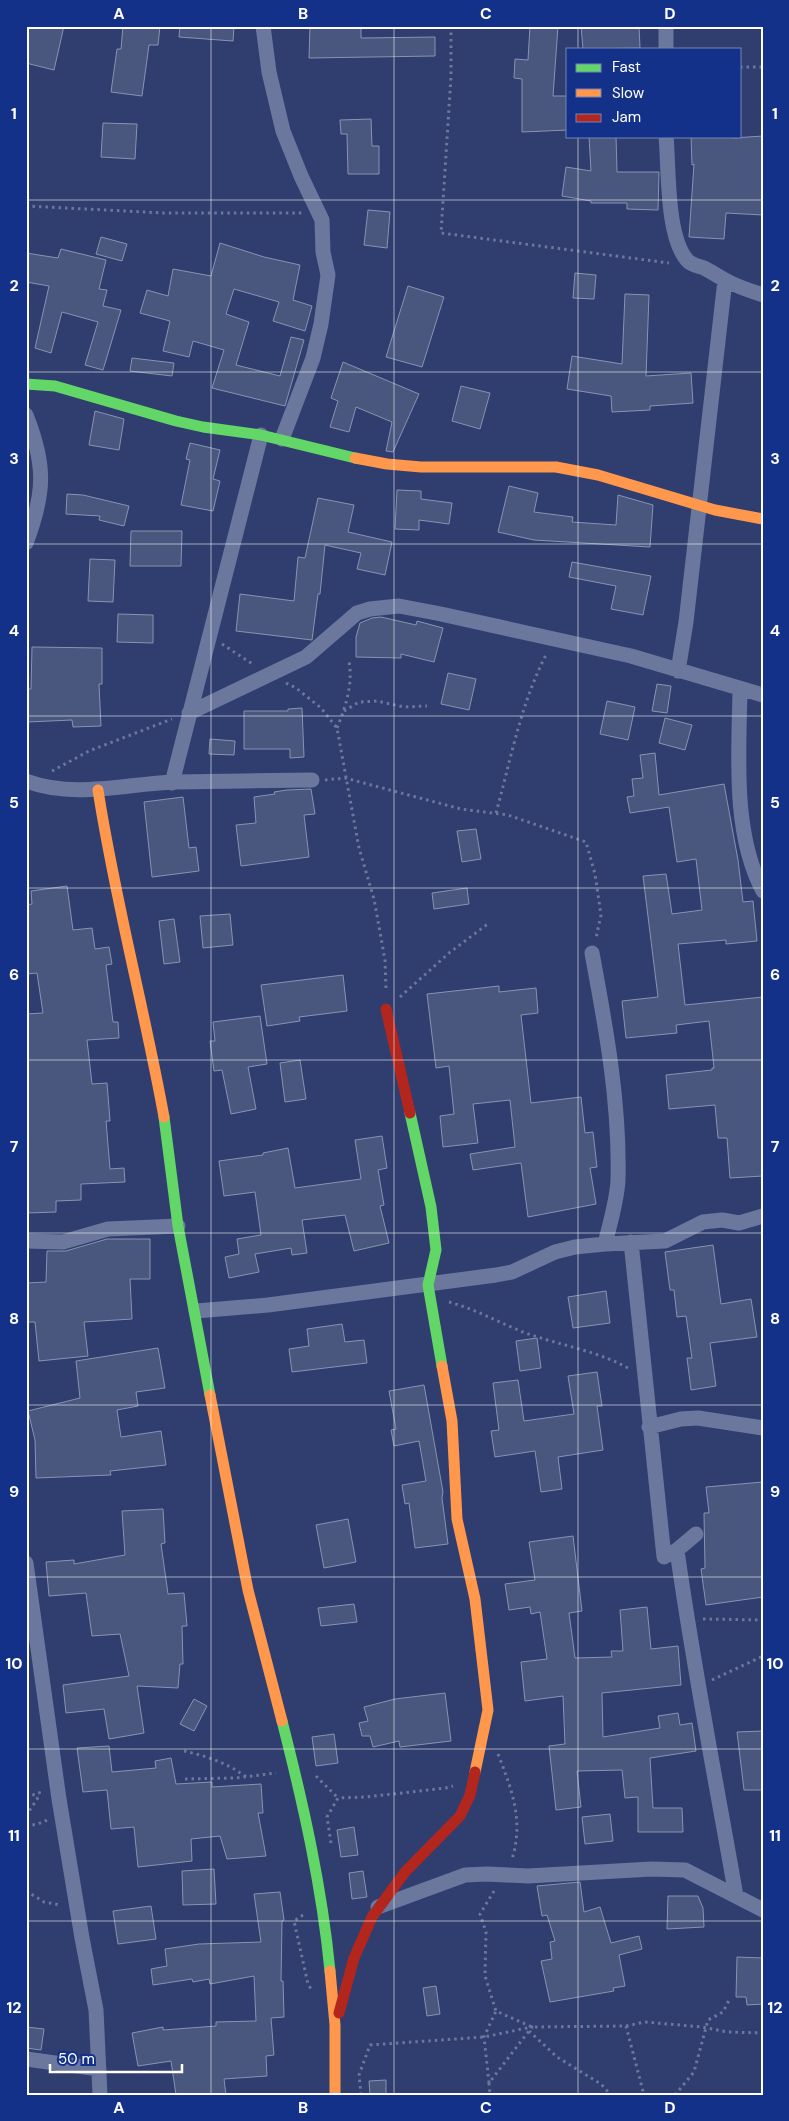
<svg xmlns="http://www.w3.org/2000/svg" width="789" height="2121" viewBox="0 0 789 2121" font-family="'DM Sans',sans-serif">
<style>
.building{fill:#49567d;stroke:#8993b1}
.lines{fill:none;stroke-linecap:round;stroke-linejoin:round}
.path{stroke:#6b779c;stroke-width:3;stroke-dasharray:2.5 4;stroke-linecap:butt}
.street{stroke:#6b779c;stroke-width:15}
.fast{stroke:#63d668;stroke-width:11}
.slow{stroke:#ff974d;stroke-width:11}
.jam{stroke:#b3261e;stroke-width:11}
.grid{fill:none;stroke:#fff;stroke-width:1;stroke-opacity:0.55}
.neatline{fill:none;stroke:#fff;stroke-width:2}
.grid-label{font-size:16px;text-anchor:middle;font-weight:bold;fill:#fff}
</style>
<rect width="100%" height="100%" fill="#2f3e6e"/>
<path class="building" d="M26 26H64L54 70 26 63Z
M123 26H160L158 45H149L142 96 111 92 117 49H121Z
M180 26H234L233 41 179 37Z
M310 26H361V38L435 37V56L309 58Z
M530 26H558L553 96H568V130L522 132V79L514 78 515 59 528 60Z
M581 26H639L640 48 583 49Z
M371 119 372 146H379V174H348L347 134H341L340 120Z
M103 123 137 124 135 159 101 157Z
M589 136H616L617 172H659L658 210 627 209V203H591V201L562 196 566 167 591 171Z
M691 136H733V138L763 136V215L726 213 724 239 689 237 694 164 692 165Z
M368 210 390 212 387 248 364 245Z
M101 237 127 244 122 261 96 254Z
M220 243 264 257 300 265 293 300 312 306 305 331 273 321 279 302 234 289 226 314 249 322 236 365 280 376 291 337 304 340 285 406 212 388 224 350 193 341 189 357 163 351 170 321 140 313 147 290 168 296 173 269 211 276Z
M61 249 106 260 99 289 107 290 103 306 121 310 103 370 85 365 98 322 62 312 51 353 35 348 49 286 26 282V253L58 258Z
M575 273 596 275 594 299 573 298Z
M408 286 444 297 422 367 386 357Z
M625 294 649 295 646 376 691 373 693 403 650 406V410L612 412 611 396 567 389 572 356 622 364Z
M132 358 174 363 172 376 130 371Z
M343 362 419 394 393 452 386 451 392 422 356 407 349 432 330 427 338 401 331 398Z
M461 386 490 393 480 429 452 421Z
M95 411 124 419 119 450 89 445Z
M190 443 220 450 213 479 220 481 213 511 181 505 190 460 186 459Z
M509 486 538 493 534 512 573 517 572 522 616 525 618 495 653 505 650 547 534 540 498 532Z
M397 490 421 491V499L452 503 449 524 419 520V530L395 529Z
M67 494 83 495 129 506 124 526 99 520 100 516 66 514Z
M318 498 354 505 348 532 392 542 385 575 357 569 361 553 325 545 320 594H318L312 640 236 631 240 594 294 601 298 557 305 558Z
M131 531H182L181 566H130Z
M90 559 115 560 113 602 88 601Z
M572 562 651 576 643 615 611 609 616 586 569 577Z
M118 614 153 615V643L117 642Z
M381 617 416 625 417 621 443 628 434 662 401 654V658L356 657V637L360 623 372 618Z
M32 647 102 648V684H99L101 726 73 727 72 720 27 722 26 689H31Z
M448 673 476 679 469 710 441 704Z
M657 684 671 686 667 713 652 711Z
M607 701 635 707 628 740 600 734Z
M302 708 304 757 290 758V749H244V711H288V709Z
M665 718 692 725 685 750 659 743Z
M210 739 235 741 234 755 209 754Z
M655 753 659 795 724 784 738 860 743 902 753 901 757 941 726 944V940L678 944 685 1005 763 997V1176L730 1178 727 1138H718L715 1105 669 1109 666 1075 712 1070V1068H714L709 1021 676 1025 677 1033 626 1038 622 1001 658 997 643 876 666 874 672 914 702 910 696 859 677 862 669 807 630 813 627 797 634 796 632 779 643 778 640 755Z
M311 789 315 814 304 815 309 857 241 866 236 825 256 823 254 797 275 794 274 792 287 790Z
M183 797 189 848 196 847 199 871 152 877 144 802Z
M476 829 481 859 462 862 457 831Z
M67 886 73 930 92 928 95 949 109 947 112 964 106 965 113 1022H118L119 1038 87 1040 92 1084 107 1083 110 1121H106L110 1169 124 1168 125 1182 81 1184V1200L56 1201V1212L26 1213V1014L43 1013 37 973 26 974V905L32 904 31 891Z
M467 888 469 904 434 909 432 893Z
M230 914 233 945 203 948 200 916Z
M174 919 180 962 164 964 159 921Z
M343 975 347 1011 299 1017 300 1021 267 1026 261 985Z
M499 986V992L536 988 538 1013 521 1015 531 1103 581 1097 585 1133 593 1132 597 1167 590 1168 596 1204 528 1217 521 1163 473 1170 470 1154 515 1147 510 1100 473 1104 478 1143 443 1147 440 1116 454 1114 449 1066 436 1068 427 994Z
M260 1016 267 1064 248 1067 256 1109 231 1114 222 1070 214 1071 210 1041H215L213 1022Z
M300 1060 306 1099 285 1102 280 1063Z
M382 1136 387 1168 378 1170 384 1205 380 1206 389 1243 354 1251 345 1215 302 1220 307 1253 292 1255 291 1248 255 1254 259 1272 229 1278 225 1257 239 1254 237 1239 261 1235 255 1192 224 1196 219 1161 263 1155V1153L288 1148 295 1188 361 1179 355 1140Z
M107 1239H150V1279H130L132 1319 84 1322 88 1356 39 1361 35 1322H26V1283L46 1282 47 1251H66Z
M713 1245 721 1304 751 1299 757 1337 710 1343 716 1386 691 1390 687 1358H692L686 1316 677 1317 674 1290H670L665 1252Z
M606 1291 610 1323 573 1328 568 1297Z
M342 1324 345 1342 364 1340 367 1363 292 1372 289 1349 309 1346 307 1329Z
M537 1338 541 1368 520 1371 516 1341Z
M158 1348 165 1388 136 1392 138 1406 117 1410 121 1437 161 1431 166 1465 110 1471 111 1475 36 1478 35 1440 28 1411 80 1398 76 1361Z
M597 1372 602 1406H597L603 1450 558 1457 562 1489 541 1492 535 1451 495 1457 491 1431 499 1430 493 1383 518 1380 524 1421 574 1414 568 1376Z
M424 1385 443 1492 442 1498 448 1544 415 1548 409 1503 405 1504 402 1485 426 1481 419 1441 394 1446 391 1430 396 1429 389 1391Z
M763 1482V1597L706 1605 701 1569 705 1568 704 1513H709L706 1487Z
M163 1509 165 1543 161 1544 168 1594 184 1593 187 1626H182L183 1664H180L178 1688 137 1686 144 1733 109 1739 104 1709 66 1713 63 1685 129 1676 120 1634 92 1636 86 1593 49 1596 46 1562 74 1560V1564L125 1555 122 1511Z
M348 1519 356 1562 324 1568 316 1525Z
M573 1536 582 1611 569 1613 575 1658 612 1657 611 1651H623L620 1610 647 1607 651 1649 678 1646 681 1685 602 1693 603 1737 660 1728 658 1716 678 1713 680 1725 692 1723 696 1751 650 1758 653 1808H682L683 1832H638V1797L625 1798 622 1770 577 1771 581 1807 556 1810 549 1746 565 1744 563 1696 525 1701 521 1662 547 1659 540 1612 531 1614 530 1607 509 1610 505 1584 535 1580 529 1542Z
M354 1604 357 1622 321 1626 318 1608Z
M445 1693 451 1741 400 1747 399 1741 373 1747 370 1736H362L359 1723 368 1721 364 1707 395 1699Z
M194 1699 207 1706 194 1731 180 1724Z
M763 1731V1790H744L737 1732Z
M334 1734 338 1763 316 1766 312 1737Z
M109 1746 112 1772 156 1768 155 1761 171 1758 176 1784 212 1782V1787L261 1784 263 1813H258L266 1856 227 1859 220 1836 191 1839 192 1861 138 1867 134 1827 111 1829 107 1790 83 1792 77 1748Z
M610 1814 613 1841 585 1844 582 1817Z
M354 1827 358 1855 341 1857 337 1830Z
M214 1869 216 1904 183 1905 182 1871Z
M363 1871 367 1897 352 1899 349 1873Z
M580 1882 584 1912 600 1907 611 1943 639 1936 642 1949 619 1955 625 1986 613 1988 614 1991 550 2002 541 1961 552 1959 550 1942 555 1941 547 1915 542 1916 537 1886Z
M280 1892 284 1920 282 1921 281 1981H283L284 2017 271 2018 274 2055 266 2056 267 2076 224 2079 226 2095H176L171 2061 138 2066 132 2033 163 2027V2030L216 2026V2022L256 2021 254 1976 210 1984 209 1979 193 1982 192 1979 153 1985 151 1969 167 1966 165 1949 199 1944 261 1942 254 1894Z
M668 1896H698L703 1908 704 1927 667 1929Z
M151 1906 156 1939 118 1944 113 1911Z
M737 1957 763 1958V2004L747 2005 746 1997H736Z
M436 1986 440 2014 427 2016 423 1988Z
M26 2027 44 2029 41 2050 26 2048Z
M386 2080V2095H370L369 2081Z"/>
<g class="lines">
<path class="path" d="M451 26V76L441 233 669 263
M740 67H763
M26 206 164 213H302
M222 644 254 665
M286 683 296 688 321 708 337 728 359 848 374 899 385 960 386 990
M344 711 359 702 377 701 404 707 427 706
M337 728C346 706 353 684 349 661
M52 771 89 751 172 719
M325 780 345 778 461 809 508 815 586 842 595 874 601 915 596 938
M496 813C511 759 521 702 547 653
M400 997 449 953 489 923
M449 1302C475 1309 498 1322 523 1332 558 1345 595 1350 628 1368
M703 1619 763 1620
M712 1680 763 1656
M184 1751C206 1756 228 1763 246 1777
M498 1754C512 1790 524 1821 512 1859
M316 1776 338 1798
M185 1779 236 1778 276 1773
M26 1793 39 1796
M26 1816 39 1796 40 1788
M26 1826 38 1824 47 1820
M331 1843 327 1817 338 1798 366 1797 446 1788 453 1786
M26 1891 44 1902 61 1905
M494 1891 480 1914 486 1932 485 1976 496 2011 532 2027 626 2026 644 2095
M303 1915 294 1921 308 1984 311 1989
M626 2026 645 2022 702 2027 728 2032 763 2033
M529 2031 557 2057 601 2084 611 2095
M489 2083 490 2095
M361 2095 359 2075 370 2045 484 2037 532 2027 489 2083 484 2037 496 2011
M675 2095 694 2072 708 2020 723 2012 729 2000"/>
<path class="street" d="M263 26 269 72 283 131 301 176 322 220 323 252 328 275 321 324 313 358 282 439
M666 49V26
M666 136C669 168 666 236 687 260 691 265 698 266 704 268 712 272 719 277 727 281 738 287 751 291 763 295
M26 415C46 465 45 493 26 543
M678 671 686 622 725 280
M740 689C739 753 732 833 763 891
M189 713 306 657 357 613 370 609 389 607 399 606 441 614 631 656 763 695
M26 781C75 799 124 784 174 782 220 781 266 781 312 780
M172 783 261 435
M592 953C606 1028 620 1104 618 1180 617 1201 610 1223 605 1244
M26 1241 63 1242 108 1229 178 1226
M631 1242 664 1557 677 1550 696 1534
M196 1311 268 1305 496 1275 512 1272 555 1252 575 1247 605 1244 665 1241 703 1222 722 1220 739 1223 763 1216
M649 1427 681 1419 698 1418 763 1428
M677 1550C693 1666 716 1781 736 1896
M26 1563 59 1799 82 1938 96 2010 100 2095
M378 1907 465 1875 487 1874 528 1876 652 1869 685 1870 763 1910
M26 2059 99 2069"/>
<path class="fast" d="M26 384 55 386 176 421 203 427 261 435 355 458
M410 1113 431 1207 436 1250 428 1285 442 1366
M164 1117 178 1226 210 1395
M282 1721C303 1803 322 1887 330 1971"/>
<path class="slow" d="M355 458 387 464 421 467H556L598 475 715 510 763 519
M98 790C115 900 144 1007 164 1117
M442 1366 452 1421 457 1519 475 1599 488 1710 475 1772
M210 1395 248 1590 282 1721
M330 1971 335 2025V2095"/>
<path class="jam" d="M386 1009 410 1113
M339 2013 354 1958 372 1917 405 1872 460 1816 470 1795 475 1772"/>
</g>
<path class="grid" d="M211 26V2095M394 26V2095M578 26V49M578 136V2095M26 200H763M26 372H763M26 544H763M26 716H763M26 888H763M26 1060H763M26 1233H763M26 1405H763M26 1577H763M26 1749H763M26 1921H763"/>
<rect width="789" height="2121" fill="none" stroke="#143189" stroke-width="55"/>
<rect x="566" y="48" width="175" height="90" fill="#143189" stroke="#7283b8"/>
<rect x="576" y="64" width="25" height="8" fill="#63d668" stroke="#7283b8"/>
<text x="612" y="72" font-size="15" fill="#ffffff">Fast</text>
<rect x="576" y="89" width="25" height="8" fill="#ff974d" stroke="#7283b8"/>
<text x="612" y="98" font-size="15" fill="#ffffff">Slow</text>
<rect x="576" y="114" width="25" height="8" fill="#b3261e" stroke="#7283b8"/>
<text x="612" y="122" font-size="15" fill="#ffffff">Jam</text>
<path d="M50 2064v8h132v-8" fill="none" stroke="#ffffff" stroke-width="2.5"/>
<text x="58" y="2064" font-size="15" fill="#ffffff" stroke="#143189" stroke-width="4" paint-order="stroke">50 m</text>
<rect x="28" y="28" width="734" height="2066" class="neatline"/>
<g class="grid-label">
<text x="119" y="19">A</text>
<text x="303" y="19">B</text>
<text x="486" y="19">C</text>
<text x="670" y="19">D</text>
<text x="14" y="119">1</text>
<text x="775" y="119">1</text>
<text x="14" y="291">2</text>
<text x="775" y="291">2</text>
<text x="14" y="464">3</text>
<text x="775" y="464">3</text>
<text x="14" y="636">4</text>
<text x="775" y="636">4</text>
<text x="14" y="808">5</text>
<text x="775" y="808">5</text>
<text x="14" y="980">6</text>
<text x="775" y="980">6</text>
<text x="14" y="1152">7</text>
<text x="775" y="1152">7</text>
<text x="14" y="1324">8</text>
<text x="775" y="1324">8</text>
<text x="14" y="1497">9</text>
<text x="775" y="1497">9</text>
<text x="14" y="1669">10</text>
<text x="775" y="1669">10</text>
<text x="14" y="1841">11</text>
<text x="775" y="1841">11</text>
<text x="14" y="2013">12</text>
<text x="775" y="2013">12</text>
<text x="119" y="2113">A</text>
<text x="303" y="2113">B</text>
<text x="486" y="2113">C</text>
<text x="670" y="2113">D</text>
</g>
</svg>
